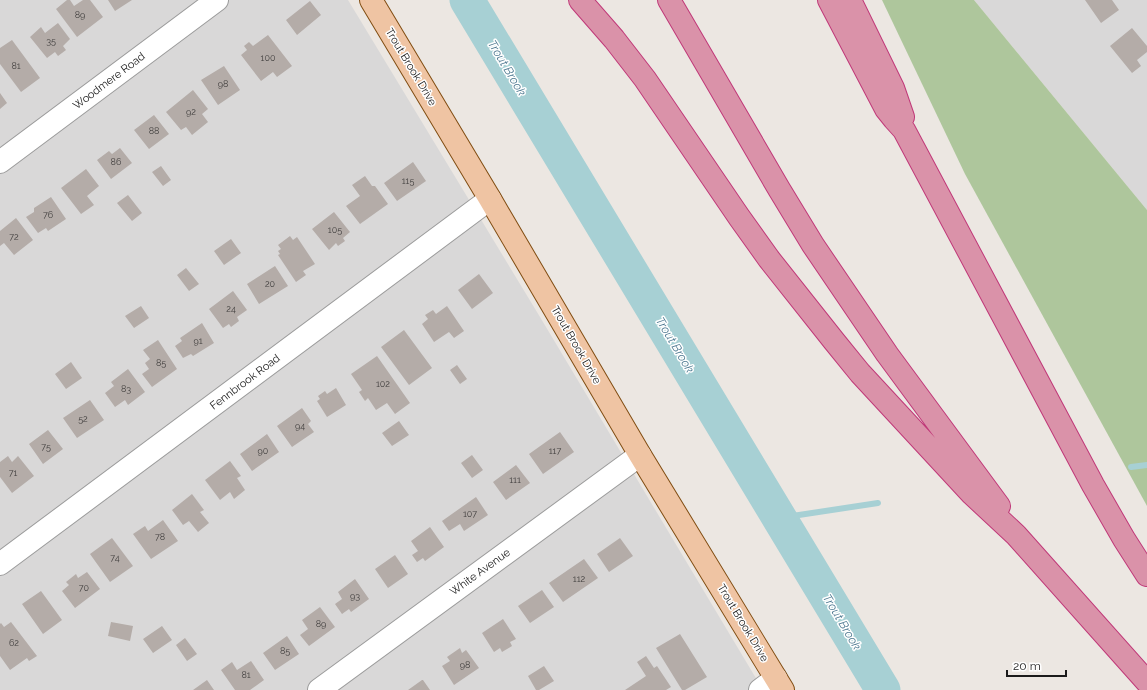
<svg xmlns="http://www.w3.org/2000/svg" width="1147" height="690" viewBox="0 0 1147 690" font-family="Raleway,sans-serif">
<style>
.residential{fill:#d9d8d8}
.forest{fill:#aec69c}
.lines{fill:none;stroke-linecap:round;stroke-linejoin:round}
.stream{stroke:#a7d0d4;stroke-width:6}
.river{stroke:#a7d0d4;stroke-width:35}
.building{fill:#b4aca8}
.minor-casing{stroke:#9c9c9c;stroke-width:24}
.major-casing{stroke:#814d12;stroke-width:24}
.highway-casing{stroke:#c03979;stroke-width:24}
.minor{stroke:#fff;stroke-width:22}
.major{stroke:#efc4a3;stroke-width:22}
.highway{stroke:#da92a9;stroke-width:22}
.labels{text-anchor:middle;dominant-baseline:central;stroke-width:3;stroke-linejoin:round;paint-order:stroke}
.number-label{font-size:9px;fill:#413f3e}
.street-label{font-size:11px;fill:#1b1b1b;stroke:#fff}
.water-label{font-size:12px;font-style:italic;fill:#4d7890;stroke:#fff}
</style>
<rect width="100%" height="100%" fill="#ece7e2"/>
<path class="residential" d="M0 0H348L540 317 763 690H0Z
M974 0H1147V210Z"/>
<path class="forest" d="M882 0H974L1147 210V506L965 174Z"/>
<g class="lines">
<path class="stream" d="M1131 467 1147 465
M779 518 878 503"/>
<path class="river" d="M467 0 883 690"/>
</g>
<path class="building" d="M67 0H70L74 6 83 0H90L103 17 77 37 56 9Z
M108 0H132L115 11Z
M1085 0H1112L1119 10 1101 23Z
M310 1 321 15 297 35 286 20Z
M58 23 70 39 63 46 66 50 58 56 55 52 47 58 30 37 41 27 45 33Z
M1132 28 1147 46V52L1137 60 1141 66 1132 73 1110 46Z
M268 35 292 66 277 77 273 72 261 81 241 55 247 50 244 46 249 42 253 46Z
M12 40 40 78 21 92 0 64V48Z
M224 66 240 90 218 105 201 80Z
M193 90 208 109 202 114 208 122 192 135 186 127 181 130 166 112Z
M0 93 7 103 0 109Z
M154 115 169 134 149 149 134 130Z
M120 148 132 163 111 179 97 160 109 151 112 154Z
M413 162 426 181 397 201 384 183Z
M161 166 171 180 163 186 152 172Z
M86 169 99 186 87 196 94 205 81 214 61 188Z
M365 176 372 186H375L388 204 360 224 346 206 360 196 352 185Z
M128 195 142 213 132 221 117 203Z
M51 197 66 219 48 231 46 228 38 233 26 217 34 212V208Z
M334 212 350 232 343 238 345 241 338 246 336 243 329 250 312 229Z
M16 218 33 240 14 255 4 243 0 246V231Z
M290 236 293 240 297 237 315 264 303 271 306 275 296 282 278 255 280 254 278 251 281 249 278 245Z
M231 239 241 253 224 265 214 251Z
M275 266 288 286 259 304 247 284Z
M186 268 199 284 189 291 177 275Z
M479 274 493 293 472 309 458 290Z
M233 291 247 310 237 317 239 321 231 327 229 324 223 328 209 309Z
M141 306 149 318 134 328 125 316Z
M447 306 464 331 454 338 449 332 434 342 422 324 428 319 425 315 433 310 436 314Z
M202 323 214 343 193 356 191 354 183 358 175 346 182 341 180 338Z
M404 330 432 368 409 385 381 347Z
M158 340 177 369 152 387 142 374 149 369 145 363 150 359 143 350Z
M377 356 410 403 395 414 387 403 376 410 368 398 365 401 359 392 362 390 351 374Z
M71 362 82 378 66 389 55 374Z
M457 365 467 379 460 384 450 370Z
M128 369 145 392 128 405 125 400 115 407 105 393 114 386 111 382Z
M336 388 346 405 327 417 317 401 320 399 318 396 325 391 327 394Z
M90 400 104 420 77 438 63 418Z
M302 408 311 421 308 424 314 432 292 447 277 426Z
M399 421 409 435 392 446 382 433Z
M48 430 63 449 43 464 29 444Z
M560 432 574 452 543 474 529 454Z
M267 434 279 452 252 471 240 454Z
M472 455 483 470 472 478 461 463Z
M8 456 12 462 18 456 34 476 12 493 0 477V462Z
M230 461 241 476 237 478 245 490 234 499 230 492 220 500 205 480Z
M516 465 530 483 506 500 493 482Z
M192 494 204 510 200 512 209 523 198 532 189 521 183 525 172 510Z
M476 497 488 515 464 531 460 524 449 531 442 521Z
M163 520 178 541 151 559 133 534 145 526 148 531Z
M430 527 444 547 425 561 423 558 417 562 412 555 418 551 411 541Z
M112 538 133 566 110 582 90 554Z
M620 538 633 556 609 572 597 554Z
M395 555 408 574 388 588 375 569Z
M584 559 598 578 563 602 549 583Z
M87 572 100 589 75 608 62 591 69 585 66 582 76 574 78 578Z
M355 579 369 599 351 612 349 609 342 614 335 604 342 599 338 592Z
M542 590 554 607 530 623 518 606Z
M41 591 62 620 43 634 22 604Z
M320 607 335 627 309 646 300 635 308 629 302 620Z
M503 619 516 639 510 642 512 646 502 652 500 648 494 652 482 633Z
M11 622 37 656 29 661 27 658 10 670 0 656V624L1 623 4 627Z
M111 622 133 626 130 641 108 636Z
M162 626 172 640 153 653 143 639Z
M680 634 707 677 685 690H682L656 648Z
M287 636 299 654 275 670 263 653Z
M185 638 197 654 187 661 176 645Z
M460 648 462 653 466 650 479 668 454 685 442 666 450 661 447 657Z
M646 656 654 668 657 666 671 687 666 690H625L646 676 637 662Z
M251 661 264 680 250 690H235L221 670 232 662 237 670Z
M544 666 554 681 539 690H536L528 676Z
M207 680 214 690H193Z
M423 680 430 690H408L422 680Z"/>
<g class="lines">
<defs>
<path id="minor" d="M0 162 217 0
M0 564 490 199
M319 690 640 455
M760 690 776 678"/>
<path id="major" d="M371 0 490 199 640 455 783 690"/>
<path id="highway" d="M580 0 614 39 645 79 739 217 769 259 834 341 860 373 972 494 1016 535 1147 682
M669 0 779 189 813 245 887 354 999 506
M829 0 886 109 894 119 904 130 1093 485 1124 539 1147 575
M850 0 893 88 903 117"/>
</defs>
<use href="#minor" class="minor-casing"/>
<use href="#major" class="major-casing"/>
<use href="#highway" class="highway-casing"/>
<use href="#minor" class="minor"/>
<use href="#major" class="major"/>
<use href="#highway" class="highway"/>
</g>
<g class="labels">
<g class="number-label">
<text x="80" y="15">89</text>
<text x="51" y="41">35</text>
<text x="268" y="58">100</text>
<text x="16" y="66">81</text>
<text x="223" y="84">98</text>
<text x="191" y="112">92</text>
<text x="154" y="131">88</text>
<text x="116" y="162">86</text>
<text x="408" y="181">115</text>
<text x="48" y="215">76</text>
<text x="335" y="230">105</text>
<text x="14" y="237">72</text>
<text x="270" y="284">20</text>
<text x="231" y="309">24</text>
<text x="198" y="341">91</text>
<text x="161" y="363">85</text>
<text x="383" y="384">102</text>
<text x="126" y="389">83</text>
<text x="83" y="419">52</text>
<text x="300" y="426">94</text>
<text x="46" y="447">75</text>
<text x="263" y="451">90</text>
<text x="555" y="451">117</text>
<text x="13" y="473">71</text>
<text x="515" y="480">111</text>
<text x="470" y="514">107</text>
<text x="160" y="537">78</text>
<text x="115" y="558">74</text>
<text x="579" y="579">112</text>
<text x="84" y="588">70</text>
<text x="355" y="596">93</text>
<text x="321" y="624">89</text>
<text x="14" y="643">62</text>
<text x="285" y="651">85</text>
<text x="465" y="665">98</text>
<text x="246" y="675">81</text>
</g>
<g class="street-label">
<text transform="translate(411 67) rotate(59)">Trout Brook Drive</text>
<text transform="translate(109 81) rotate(-37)">Woodmere Road</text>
<text transform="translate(576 345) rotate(60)">Trout Brook Drive</text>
<text transform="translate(245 382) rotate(-37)">Fennbrook Road</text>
<text transform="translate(480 572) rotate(-36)">White Avenue</text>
<text transform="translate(743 623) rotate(59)">Trout Brook Drive</text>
</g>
<g class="water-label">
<text transform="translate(507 68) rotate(59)">Trout Brook</text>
<text transform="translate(675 345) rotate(59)">Trout Brook</text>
<text transform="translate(842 622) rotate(59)">Trout Brook</text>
</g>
</g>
<path d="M1007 670v6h59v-6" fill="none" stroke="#1b1b1b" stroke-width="2"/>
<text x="1013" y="670" font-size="12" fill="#1b1b1b" stroke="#ffffff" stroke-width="3" paint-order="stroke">20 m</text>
</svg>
